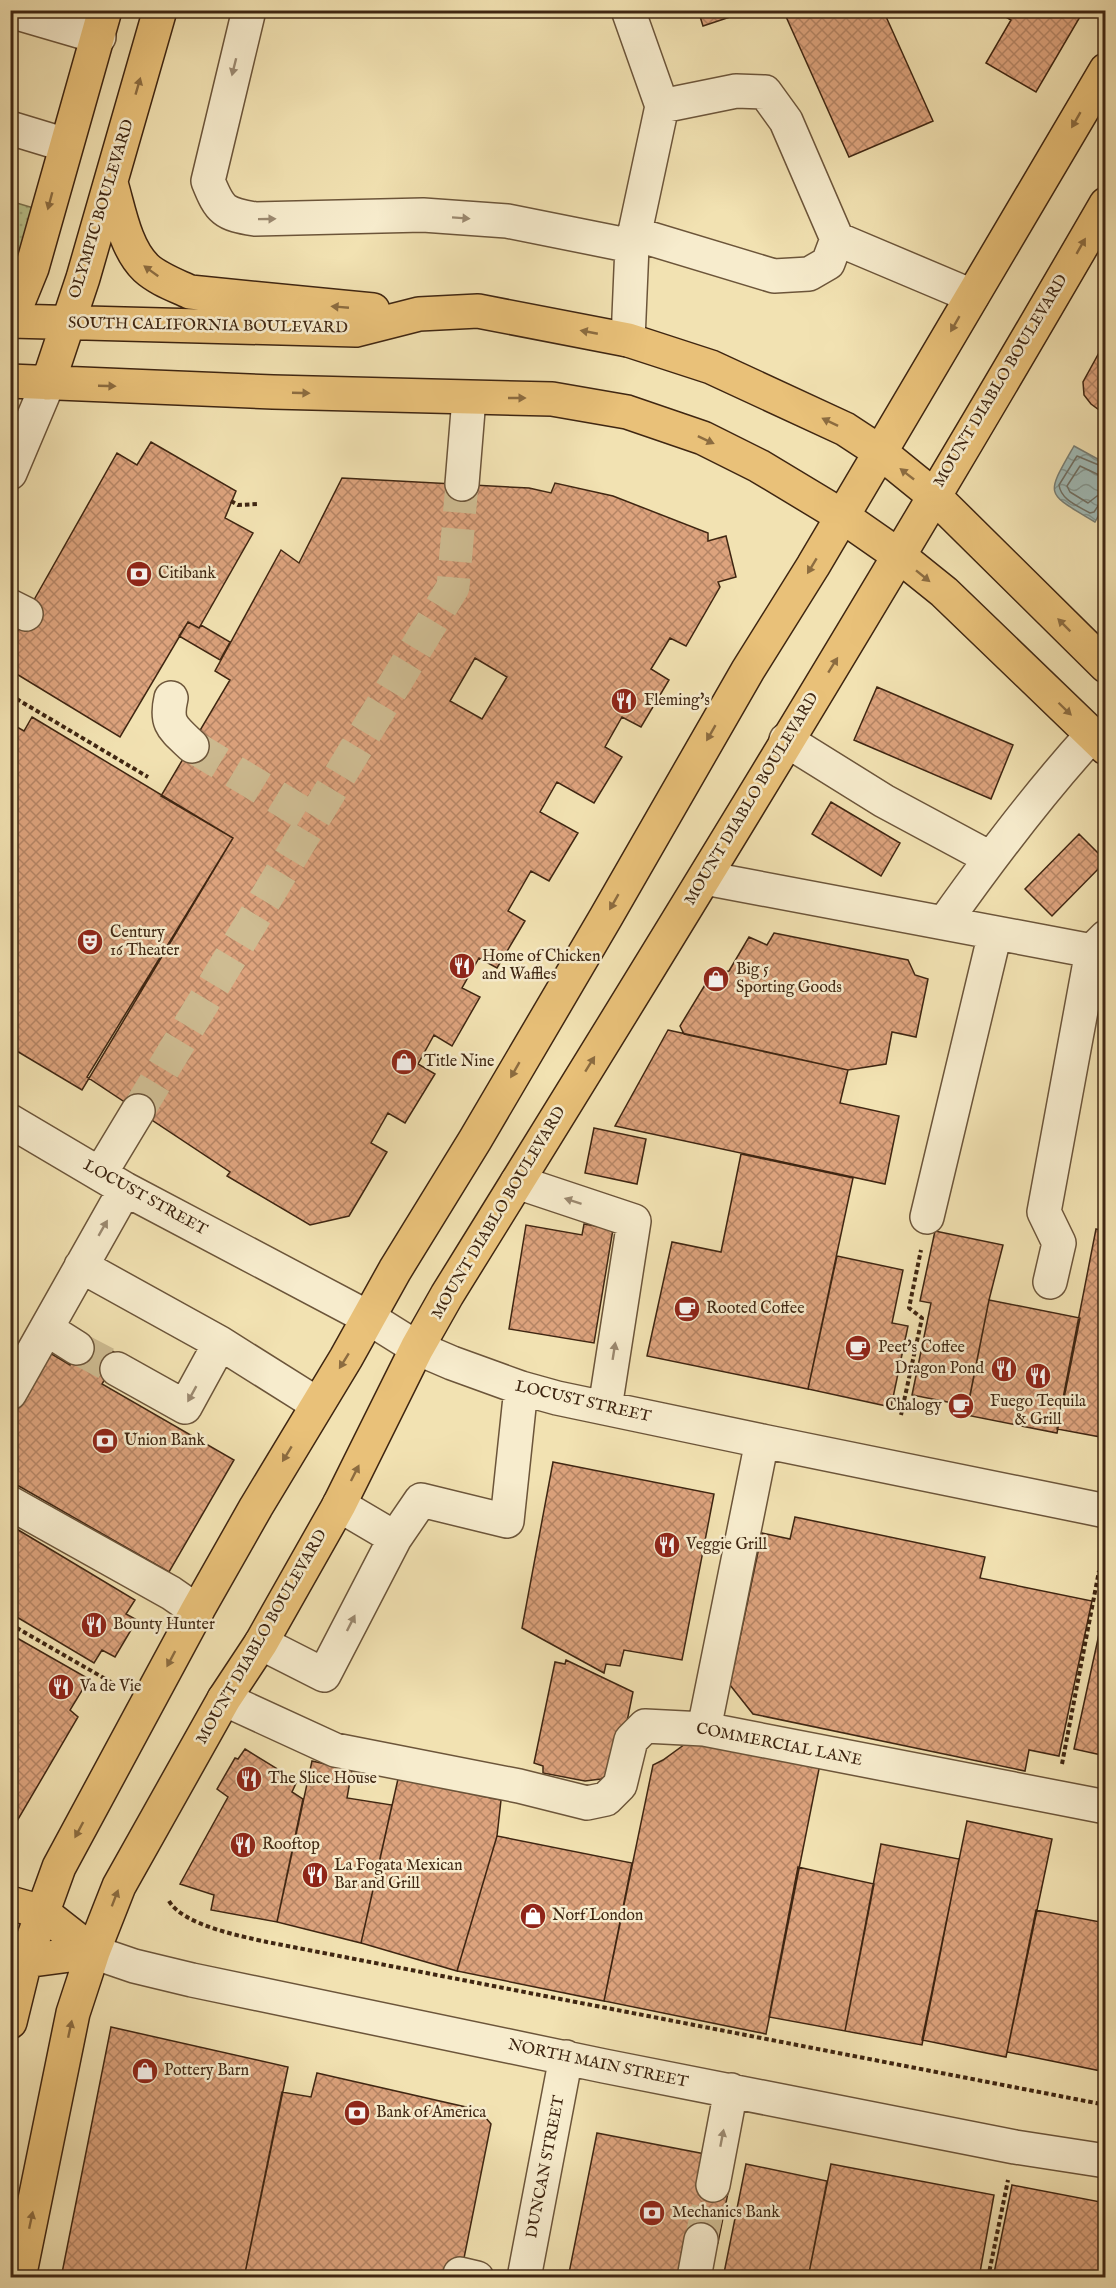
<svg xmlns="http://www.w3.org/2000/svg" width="1116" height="2288" viewBox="0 0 1116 2288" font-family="'IM FELL English',serif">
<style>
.green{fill:url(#green-dots);stroke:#7c744f;stroke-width:1.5}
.water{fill:url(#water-waves);stroke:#797f75;stroke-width:1.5}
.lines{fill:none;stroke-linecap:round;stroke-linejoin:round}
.shore{stroke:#707064;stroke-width:1.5}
.building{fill:url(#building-cross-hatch);stroke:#3f2612;stroke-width:1.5;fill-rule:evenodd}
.minor-tunnel{stroke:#cebc92;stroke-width:33;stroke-dasharray:33 16;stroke-linecap:butt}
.minor-casing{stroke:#6c553a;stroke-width:36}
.major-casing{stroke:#3f2612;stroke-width:36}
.path{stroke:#3f2612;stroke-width:4;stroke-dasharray:4.5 3;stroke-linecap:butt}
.minor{stroke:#f7eccd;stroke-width:33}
.major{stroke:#e9c179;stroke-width:33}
.oneway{fill:#9b8970}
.oneway2{fill:#8c6c40}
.labels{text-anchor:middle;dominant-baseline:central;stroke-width:5;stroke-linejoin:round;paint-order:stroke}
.street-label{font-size:16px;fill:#3f2612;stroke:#f7eccd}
.poi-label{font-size:16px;fill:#3f2612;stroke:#f7eccd;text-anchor:start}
</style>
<defs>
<pattern id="green-dots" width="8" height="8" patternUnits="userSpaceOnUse" patternTransform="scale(1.5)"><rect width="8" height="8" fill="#bac38c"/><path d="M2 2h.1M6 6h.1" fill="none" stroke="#a1a778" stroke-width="1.8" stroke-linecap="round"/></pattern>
<pattern id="water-waves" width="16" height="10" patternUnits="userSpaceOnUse" patternTransform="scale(1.5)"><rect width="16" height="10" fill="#a0bbb7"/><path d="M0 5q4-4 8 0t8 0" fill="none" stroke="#849893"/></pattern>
<pattern id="building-cross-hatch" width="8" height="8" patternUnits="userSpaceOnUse" patternTransform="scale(1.5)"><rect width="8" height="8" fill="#dda37d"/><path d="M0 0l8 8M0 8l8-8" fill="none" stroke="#b58565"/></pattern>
</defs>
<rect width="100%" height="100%" fill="#f2e2b2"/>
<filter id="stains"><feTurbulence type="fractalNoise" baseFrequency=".00333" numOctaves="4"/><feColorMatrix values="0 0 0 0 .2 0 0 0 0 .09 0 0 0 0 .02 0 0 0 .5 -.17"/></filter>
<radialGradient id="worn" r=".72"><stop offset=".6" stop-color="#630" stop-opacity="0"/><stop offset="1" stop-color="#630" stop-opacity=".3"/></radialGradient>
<path class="green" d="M10 201 47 212 10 321Z"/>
<path class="water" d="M1074 446 1105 463V504L1095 522C1045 492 1045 497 1074 446Z"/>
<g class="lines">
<path class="shore" d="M1106 468 1077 456 1059 485C1061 500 1078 506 1090 513L1094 512 1100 503 1106 502
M1106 476 1099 475 1080 466 1067 486 1070 492 1088 503 1097 496 1106 495"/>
</g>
<path class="building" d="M698 10H751L703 26Z
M783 10H883L933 121 849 157Z
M994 10H1084L1036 92 986 63 1011 20Z
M1106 340V415L1091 404 1084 395 1083 382Z
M151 442 236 491 225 518 253 533 199 628 188 622 120 737 10 670V646L26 614 117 453 137 465Z
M342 478 529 488 551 493 555 483 613 496 708 533V541L726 536 736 577 718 582 720 587 686 646 670 638 651 669 669 680 641 727 622 717 605 747 622 757 594 803 557 782 540 812 578 833 549 881 531 871 508 911 525 921 497 968 479 958 462 988 480 997 452 1046 434 1035 418 1064 435 1074 405 1123 388 1113 371 1143 387 1152 349 1216 310 1225 227 1176 230 1172 87 1077 233 838 161 796 230 680 215 671 281 550 299 563ZM475 658 507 677 482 719 450 701Z
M188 622 199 628 201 625 230 642 220 660 179 636Z
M877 687 1013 745 991 799 854 740Z
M32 717 233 838 82 1090 10 1047V723L24 731Z
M831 802 900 843 881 876 812 834Z
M1079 834 1106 861 1052 916 1025 889Z
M774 933 908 960 915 975 928 979 916 1037 892 1032 886 1064 848 1070 684 1034 680 1026 711 975 729 971 749 937 767 945Z
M668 1030 848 1070 840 1103 899 1116 885 1184 615 1126Z
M594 1128 646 1139 637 1184 585 1173Z
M741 1154 853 1178 808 1389 647 1356 672 1242 721 1252Z
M584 1224 613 1229 594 1343 509 1329 526 1225 582 1235Z
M1096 1229 1106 1231V1438L1057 1429Z
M935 1231 1003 1245 989 1300 968 1406 912 1395 931 1303 920 1301Z
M837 1256 903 1270 892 1323 908 1326 891 1407 808 1389Z
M989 1300 1080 1318 1057 1433 966 1415Z
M87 1336 119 1355 102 1384 234 1460 169 1572 10 1481V1421L50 1353 70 1365Z
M553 1462 714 1494 682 1660 624 1650 620 1666 606 1664 604 1673 522 1628Z
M795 1517 985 1557 980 1578 1092 1601 1059 1756 1029 1750 1025 1771 753 1714 730 1685 762 1533 790 1539Z
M10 1525 135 1600 126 1614 137 1620 115 1657 102 1650 94 1663 10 1613Z
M1106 1602V1756L1074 1749Z
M10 1634 89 1679 70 1710 78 1717 10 1833Z
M566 1660 633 1692 619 1761 610 1774 601 1779 585 1781 543 1773V1766L534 1763 555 1662 565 1664Z
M692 1739 820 1764 766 2034 604 2001 653 1765 663 1760Z
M245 1749 297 1781 292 1792 303 1799 277 1922 211 1910 214 1895 180 1884 228 1797 217 1789 235 1758 238 1759Z
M312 1761 352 1770 347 1798 392 1805 361 1943 277 1922Z
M398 1779 501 1800 497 1836 457 1971 361 1943Z
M967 1821 1052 1839 1006 2057 922 2040Z
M497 1836 632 1863 604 2001 457 1971Z
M881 1844 959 1859 922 2045 845 2031Z
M798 1867 874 1884 845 2031 769 2017Z
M1036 1910 1106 1923V2072L1007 2052Z
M111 2027 288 2067 244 2278H61Z
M317 2073 479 2110 491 2124 460 2278H244L282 2092 311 2097Z
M597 2133 705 2154 729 2188 718 2243 685 2237 678 2278H568Z
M746 2164 827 2181 808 2278H723Z
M831 2164 994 2195 979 2278H832L809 2273Z
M1012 2185 1106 2203V2278H993Z"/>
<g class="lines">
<path class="minor-tunnel" d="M192 746 313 819
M138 1111 453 587 462 484
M77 1348 117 1369
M701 2240 713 2185"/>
<defs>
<path id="minor" d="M249 10 208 181C220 211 224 214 255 219L423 215 507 221 632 246
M628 10 662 106 632 246 628 340
M10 11 99 37
M10 128 66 145
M635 234 774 276 809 274 828 263 837 239 786 121 765 92 736 91 662 106
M837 239 972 296
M10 473 48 383
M462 484 469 398
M10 606 26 614
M171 698C165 724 173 728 192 746
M786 740 884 801 990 858
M705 878 1092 951
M944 923C990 858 1038 794 1092 735
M10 1121 125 1189 369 1318 417 1348 452 1363 521 1388 557 1398 762 1441 1106 1511
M100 1174 138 1111
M517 1182 634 1221 605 1408
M927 1217 995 933
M81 1266 220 1343 317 1404
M1050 1282 1059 1243 1044 1212 1092 951 1106 937
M47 1329 77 1348
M117 1369 185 1407 220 1343
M10 1393 125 1189
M10 1503 171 1593 197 1611
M339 1505 395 1538 421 1500 507 1521 521 1388
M261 1643 324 1675 395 1538
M224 1699 335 1750 519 1786 587 1803 606 1799 620 1785 631 1740 645 1726 704 1729 1106 1807
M704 1729 762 1441
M93 1952 134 1966 192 1980 604 2066 1015 2147 1106 2161
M713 2185 731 2090
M460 2274 477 2278
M524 2278 566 2057
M694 2278 701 2240"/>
<path id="major" d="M111 183C119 210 125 248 146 268 158 279 175 285 190 292L373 310
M11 321 356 330 419 314 478 311 628 340 711 367 845 429 880 452 933 495 1106 666
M10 322 32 268 105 10
M10 381 273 392 552 399 627 412 703 438 759 466 842 516 898 555 944 592 1106 748
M48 383 83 278 160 10
M10 1903 42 1912 93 1952
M10 1956 25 1961 93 1952
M10 2022 25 1961 59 1867 197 1611 256 1507 346 1358 395 1270 475 1140 606 917 748 670 813 566 1106 70
M19 2278 73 2013 93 1952 119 1886 224 1699 261 1643 339 1505 417 1348 447 1295C671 934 893 572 1106 204"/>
</defs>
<use href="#minor" class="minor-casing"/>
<use href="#major" class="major-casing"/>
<path class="path" d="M231 501 238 505 257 504
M10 695 148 777
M901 1415 922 1318 909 1308 921 1250
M10 1624 116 1685
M1062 1764 1099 1571
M169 1901C183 1925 240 1936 267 1942L1106 2105
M1104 2105 1106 2096
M988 2278 1008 2180"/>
<use href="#minor" class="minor"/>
<use href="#major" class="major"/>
</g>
<defs><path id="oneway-solid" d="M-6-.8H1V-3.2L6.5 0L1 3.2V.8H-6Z" transform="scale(1.5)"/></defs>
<g class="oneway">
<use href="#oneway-solid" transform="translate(234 67) rotate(104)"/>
<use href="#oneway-solid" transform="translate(461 218) rotate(4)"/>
<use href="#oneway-solid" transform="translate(267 219) rotate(-1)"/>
<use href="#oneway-solid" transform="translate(573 1201) rotate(-162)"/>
<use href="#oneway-solid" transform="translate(103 1228) rotate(-60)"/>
<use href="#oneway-solid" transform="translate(614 1351) rotate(-81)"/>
<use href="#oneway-solid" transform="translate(192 1394) rotate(119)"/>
<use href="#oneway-solid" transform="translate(351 1623) rotate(-63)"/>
<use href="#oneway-solid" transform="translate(722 2138) rotate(-79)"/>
</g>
<g class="oneway2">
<use href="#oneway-solid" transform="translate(138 86) rotate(-74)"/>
<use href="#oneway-solid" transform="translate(1076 120) rotate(120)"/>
<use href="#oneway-solid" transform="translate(50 201) rotate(105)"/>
<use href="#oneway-solid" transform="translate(1081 246) rotate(-60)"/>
<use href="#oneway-solid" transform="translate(151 271) rotate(-144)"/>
<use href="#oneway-solid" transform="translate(340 307) rotate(-175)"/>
<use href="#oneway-solid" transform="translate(955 324) rotate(120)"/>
<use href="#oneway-solid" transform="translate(589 332) rotate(-169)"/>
<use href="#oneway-solid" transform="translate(107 386) rotate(2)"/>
<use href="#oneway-solid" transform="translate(301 393) rotate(2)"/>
<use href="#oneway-solid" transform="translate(517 398)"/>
<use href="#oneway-solid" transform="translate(830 422) rotate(-154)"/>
<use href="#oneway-solid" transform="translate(706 440) rotate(25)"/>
<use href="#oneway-solid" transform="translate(907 474) rotate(-142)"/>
<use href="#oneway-solid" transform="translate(812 566) rotate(121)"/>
<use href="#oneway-solid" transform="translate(923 576) rotate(39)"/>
<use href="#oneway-solid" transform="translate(1064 625) rotate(-135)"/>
<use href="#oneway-solid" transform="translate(833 665) rotate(-58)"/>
<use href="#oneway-solid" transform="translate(1065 709) rotate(44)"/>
<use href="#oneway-solid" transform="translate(711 733) rotate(120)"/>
<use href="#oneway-solid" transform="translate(614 902) rotate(120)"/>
<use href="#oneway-solid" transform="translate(590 1064) rotate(-58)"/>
<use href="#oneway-solid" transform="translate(515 1070) rotate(120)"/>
<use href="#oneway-solid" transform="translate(344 1361) rotate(122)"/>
<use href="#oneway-solid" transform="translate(287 1454) rotate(121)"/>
<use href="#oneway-solid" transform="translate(355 1473) rotate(-63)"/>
<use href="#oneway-solid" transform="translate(171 1659) rotate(118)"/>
<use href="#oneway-solid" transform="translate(79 1830) rotate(118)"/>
<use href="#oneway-solid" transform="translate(115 1898) rotate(-69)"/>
<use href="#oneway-solid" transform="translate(70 2029) rotate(-78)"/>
<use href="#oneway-solid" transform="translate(31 2220) rotate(-78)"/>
</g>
<defs>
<symbol id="bank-disc" viewBox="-11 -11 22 22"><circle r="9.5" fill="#8f2418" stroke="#f7eccd"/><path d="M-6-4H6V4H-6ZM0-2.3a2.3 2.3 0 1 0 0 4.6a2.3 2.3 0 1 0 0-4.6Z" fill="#fff"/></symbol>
<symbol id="restaurant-disc" viewBox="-11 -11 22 22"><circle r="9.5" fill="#8f2418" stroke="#f7eccd"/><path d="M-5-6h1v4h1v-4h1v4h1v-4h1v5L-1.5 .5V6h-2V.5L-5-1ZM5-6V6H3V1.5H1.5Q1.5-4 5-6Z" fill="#fff"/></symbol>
<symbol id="theatre-disc" viewBox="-11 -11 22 22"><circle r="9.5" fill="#8f2418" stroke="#f7eccd"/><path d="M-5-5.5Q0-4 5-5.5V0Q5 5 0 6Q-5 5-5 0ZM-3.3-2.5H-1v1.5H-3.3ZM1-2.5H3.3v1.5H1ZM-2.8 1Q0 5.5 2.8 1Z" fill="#fff"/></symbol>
<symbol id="shop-disc" viewBox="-11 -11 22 22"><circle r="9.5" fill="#8f2418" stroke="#f7eccd"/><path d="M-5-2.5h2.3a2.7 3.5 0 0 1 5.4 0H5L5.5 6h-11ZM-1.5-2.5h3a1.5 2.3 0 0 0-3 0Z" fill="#fff"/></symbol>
<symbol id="cafe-disc" viewBox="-11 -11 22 22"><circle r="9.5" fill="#8f2418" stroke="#f7eccd"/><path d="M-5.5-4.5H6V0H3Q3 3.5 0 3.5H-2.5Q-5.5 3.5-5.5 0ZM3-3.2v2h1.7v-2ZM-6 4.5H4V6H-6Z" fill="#fff"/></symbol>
</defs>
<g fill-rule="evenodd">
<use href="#bank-disc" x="124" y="559" width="30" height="30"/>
<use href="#restaurant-disc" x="609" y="686" width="30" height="30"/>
<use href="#theatre-disc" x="75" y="927" width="30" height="30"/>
<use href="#restaurant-disc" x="447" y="951" width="30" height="30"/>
<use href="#shop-disc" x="701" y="964" width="30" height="30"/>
<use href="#shop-disc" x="389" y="1047" width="30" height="30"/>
<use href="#cafe-disc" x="672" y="1294" width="30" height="30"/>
<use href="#cafe-disc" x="843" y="1333" width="30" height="30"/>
<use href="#restaurant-disc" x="989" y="1354" width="30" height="30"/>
<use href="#restaurant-disc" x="1023" y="1361" width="30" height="30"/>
<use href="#cafe-disc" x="946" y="1391" width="30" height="30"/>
<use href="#bank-disc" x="90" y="1426" width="30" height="30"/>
<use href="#restaurant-disc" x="652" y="1530" width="30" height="30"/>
<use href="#restaurant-disc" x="79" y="1610" width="30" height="30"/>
<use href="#restaurant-disc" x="46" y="1672" width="30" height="30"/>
<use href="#restaurant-disc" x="234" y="1764" width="30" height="30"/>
<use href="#restaurant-disc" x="228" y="1830" width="30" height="30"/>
<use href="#restaurant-disc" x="300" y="1860" width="30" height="30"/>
<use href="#shop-disc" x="518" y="1901" width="30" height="30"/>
<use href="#shop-disc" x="130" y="2056" width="30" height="30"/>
<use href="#bank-disc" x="342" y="2098" width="30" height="30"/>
<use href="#bank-disc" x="637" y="2198" width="30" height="30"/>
</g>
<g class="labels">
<g class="street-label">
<text transform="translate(102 209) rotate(-73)">OLYMPIC BOULEVARD</text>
<text transform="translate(208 326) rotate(1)">SOUTH CALIFORNIA BOULEVARD</text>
<text transform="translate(1001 381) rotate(-59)">MOUNT DIABLO BOULEVARD</text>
<text transform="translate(752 799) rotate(-59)">MOUNT DIABLO BOULEVARD</text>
<text transform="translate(145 1198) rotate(29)">LOCUST STREET</text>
<text transform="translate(499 1213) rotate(-59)">MOUNT DIABLO BOULEVARD</text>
<text transform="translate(583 1402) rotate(13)">LOCUST STREET</text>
<text transform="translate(262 1637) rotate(-60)">MOUNT DIABLO BOULEVARD</text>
<text transform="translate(779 1745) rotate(11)">COMMERCIAL LANE</text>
<text transform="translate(598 2064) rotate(12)">NORTH MAIN STREET</text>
<text transform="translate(546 2167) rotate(-79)">DUNCAN STREET</text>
</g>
<g class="poi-label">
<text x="158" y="574">Citibank</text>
<text x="644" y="701">Fleming's</text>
<text x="110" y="933">Century<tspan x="110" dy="18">16 Theater</tspan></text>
<text x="482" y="957">Home of Chicken<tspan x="482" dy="18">and Waffles</tspan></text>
<text x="736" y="970">Big 5<tspan x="736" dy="18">Sporting Goods</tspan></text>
<text x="424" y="1062">Title Nine</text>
<text x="706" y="1309">Rooted Coffee</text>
<text x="878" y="1348">Peet's Coffee</text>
<text x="984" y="1369" text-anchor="end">Dragon Pond</text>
<text x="1038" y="1402" text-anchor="middle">Fuego Tequila<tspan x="1038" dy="18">&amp; Grill</tspan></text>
<text x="942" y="1406" text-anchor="end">Chalogy</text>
<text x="124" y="1441">Union Bank</text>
<text x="686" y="1545">Veggie Grill</text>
<text x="113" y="1625">Bounty Hunter</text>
<text x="80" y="1687">Va de Vie</text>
<text x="268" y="1779">The Slice House</text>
<text x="262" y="1845">Rooftop</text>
<text x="334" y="1866">La Fogata Mexican<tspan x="334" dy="18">Bar and Grill</tspan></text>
<text x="552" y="1916">Norf London</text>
<text x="164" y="2071">Pottery Barn</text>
<text x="376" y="2113">Bank of America</text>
<text x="672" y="2213">Mechanics Bank</text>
</g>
</g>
<rect width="1116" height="2288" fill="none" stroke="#f2e2b2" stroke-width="36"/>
<rect x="12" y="12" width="1092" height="2264" fill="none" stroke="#3f2612" stroke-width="3"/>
<rect x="18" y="18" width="1080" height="2252" fill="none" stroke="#3f2612" stroke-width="1.5"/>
<rect width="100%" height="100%" filter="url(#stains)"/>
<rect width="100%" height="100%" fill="url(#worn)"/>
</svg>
